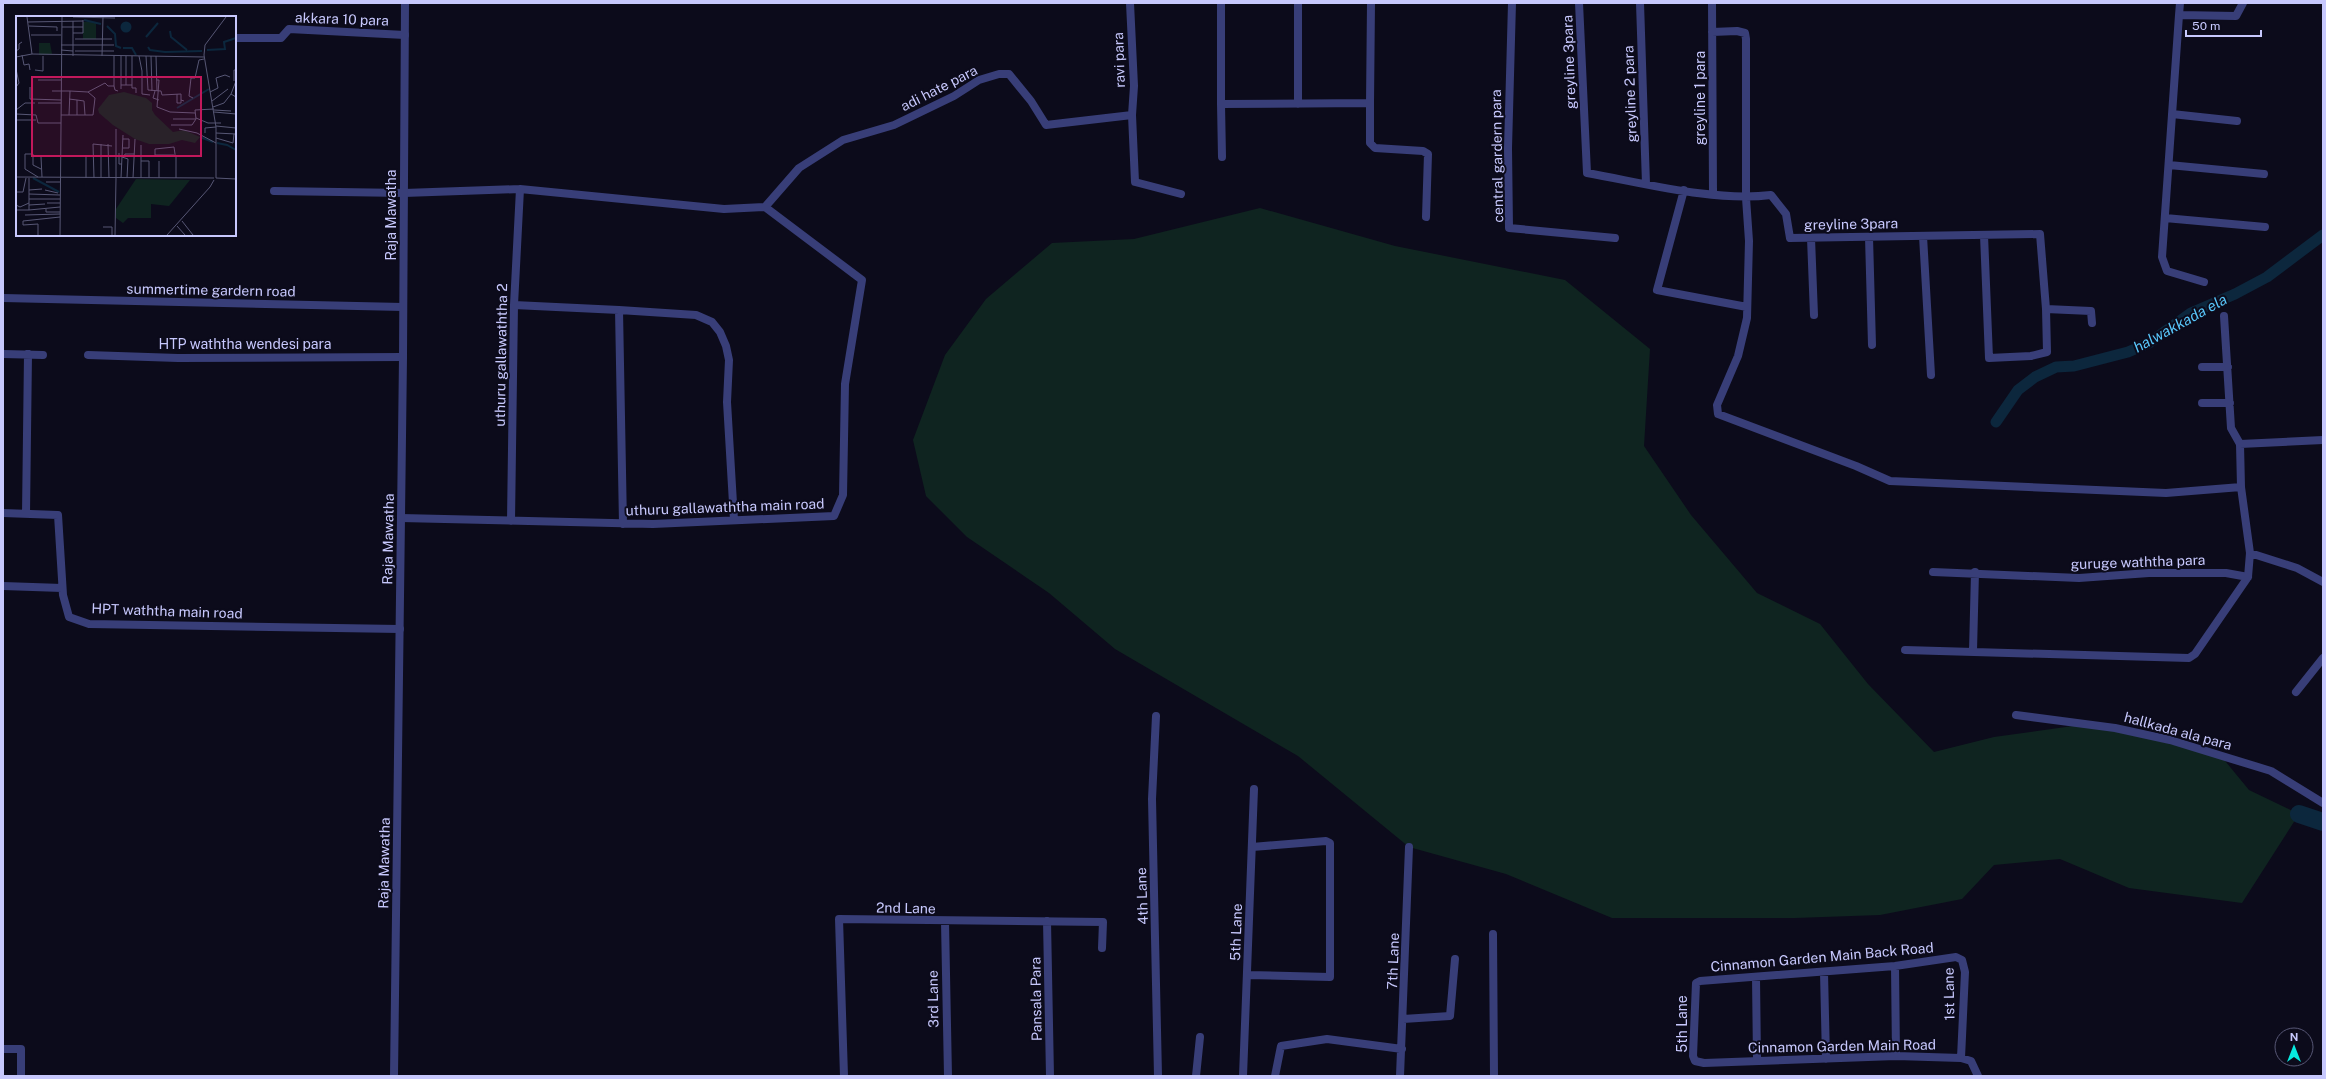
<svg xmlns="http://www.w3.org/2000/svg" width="2326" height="1079" viewBox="0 0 2326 1079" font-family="'Public Sans',sans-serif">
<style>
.green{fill:#0f2420}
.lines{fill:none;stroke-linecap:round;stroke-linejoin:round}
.canal{stroke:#0c273d;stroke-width:11}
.river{stroke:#0c273d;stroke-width:18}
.minor{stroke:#383e78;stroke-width:8}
.tertiary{stroke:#383e78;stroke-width:8}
.labels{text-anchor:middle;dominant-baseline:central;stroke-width:4;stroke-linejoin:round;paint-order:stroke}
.street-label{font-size:14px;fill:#c7c8fd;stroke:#0c0b1b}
.water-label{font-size:15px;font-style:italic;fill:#58c6fa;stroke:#0c0b1b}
.inset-river{fill:none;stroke:#0c273d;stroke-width:2}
.inset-road{fill:none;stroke:#575775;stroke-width:1}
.view{fill:#c2185b;fill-opacity:0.15;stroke:#c2185b;stroke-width:2}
.inset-edge{fill:none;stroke:#c7c8fd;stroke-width:2}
</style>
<rect width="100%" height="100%" fill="#0c0b1b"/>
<path class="green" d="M1260 208 1395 246 1565 280 1650 349 1644 446 1691 515 1757 593 1820 624 1868 684 1934 752 1994 737 2087 724 2221 756 2249 790 2299 814 2242 903 2129 888 2060 859 1994 865 1962 899 1880 915 1795 918H1612L1506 874 1409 847 1298 756 1115 649 1049 593 967 537 926 496 913 440 945 355 986 299 1052 243 1134 239Z"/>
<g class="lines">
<path class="canal" d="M1996 422 2018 390 2035 377 2056 367 2074 366 2128 352 2149 343 2191 313 2235 294 2267 277 2323 235"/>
<path class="river" d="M2299 814 2323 822"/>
<path class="minor" d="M1130 3 1134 86 1132 115
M1221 3V104
M1298 3V104
M1512 3 1508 148 1509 228 1615 238
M1579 3 1587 173C1644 183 1714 202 1771 195L1786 214 1790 238 2040 234 2046 309 2091 311 2092 323
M1640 3 1646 184
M1712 3 1713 194
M2179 15 2180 3
M1712 32 1737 31 1745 33 1746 39V198L1749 241 1747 318 1738 356 1717 405 1718 414 1856 466 1890 481 2166 493 2241 487
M235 38H281L289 29 405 35
M1370 103 1371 3
M2172 114 2237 121
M1222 157 1221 104 1370 103V143L1375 148 1423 151 1428 154 1426 217
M2169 165 2264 174
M1684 190 1657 290 1747 307
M274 191 404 193 520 189
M765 207 799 168 843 140 894 125 954 96 979 80 999 74H1009L1031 101 1046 125 1132 115 1135 182 1181 194
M2165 218 2265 227
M1984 235 1989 358 2031 356 2047 352 2046 309
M1923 236 1931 375
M1869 237 1872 345
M1811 238 1814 315
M2204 282 2167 271 2162 257 2179 15 2236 16 2243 3
M3 298 403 307
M514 305 619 310 623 524
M619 310 696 315 712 322 720 332 726 346 729 360 727 402 734 520
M2224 316 2231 428 2240 444
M3 354 43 355
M88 355 178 358 403 357
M2202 367H2228
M2202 403H2230
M3 513 58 515 63 595 69 617 89 624 400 629
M26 514 28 354
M401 518 653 524 834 516 843 495 845 384 862 280 765 207
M511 521 514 305 520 189 724 209 765 207
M2250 553 2297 568 2323 582
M1933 572 2079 578 2149 573H2226L2248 577 2250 553 2241 487 2240 444 2323 440
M3 586 62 588
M1905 650 2189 658 2195 654 2248 577
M1973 651 1975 572
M2296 692 2323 658
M2016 715 2115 728 2170 740 2271 771 2323 803
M1156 716 1152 799 1158 1076
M1047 921 1050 1076
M945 922 948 1076
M1493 934 1494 1076
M1895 966 1896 1056
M1824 972 1826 1059
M1247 975 1330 977V843L1326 841 1252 847
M1756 977 1757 1060
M1403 1019 1450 1016 1455 959
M3 1049H21V1076
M1961 1058 1965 972 1962 960 1956 957 1895 966 1700 981 1696 983 1693 1056 1695 1061 1704 1063 1896 1056 1961 1058 1971 1061 1978 1076
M844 1076 839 919 1103 922 1102 948
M1196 1076 1200 1037
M1243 1076 1254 789
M1275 1076 1281 1046 1327 1039 1402 1049
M1400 1076 1409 847"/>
<path class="tertiary" d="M394 1076 403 357 405 3"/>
</g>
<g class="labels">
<g class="street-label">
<text transform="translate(342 19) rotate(2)">akkara 10 para</text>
<text transform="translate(1119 60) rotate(-92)">ravi para</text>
<text transform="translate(1569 62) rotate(-92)">greyline 3para</text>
<text transform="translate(939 88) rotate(-27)">adi hate para</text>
<text transform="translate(1630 94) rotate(-92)">greyline 2 para</text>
<text transform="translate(1700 98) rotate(-90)">greyline 1 para</text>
<text transform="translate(1497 156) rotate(-91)">central gardern para</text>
<text transform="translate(391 215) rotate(-90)">Raja Mawatha</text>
<text transform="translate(1851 224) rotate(-1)">greyline 3para</text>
<text transform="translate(211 290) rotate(1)">summertime gardern road</text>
<text x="245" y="344">HTP waththa wendesi para</text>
<text transform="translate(501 355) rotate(-89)">uthuru gallawaththa 2</text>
<text transform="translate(725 507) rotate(-2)">uthuru gallawaththa main road</text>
<text transform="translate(388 539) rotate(-89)">Raja Mawatha</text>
<text transform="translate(2138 562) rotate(-2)">guruge waththa para</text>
<text transform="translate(167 611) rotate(2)">HPT waththa main road</text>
<text transform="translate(2178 731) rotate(15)">hallkada ala para</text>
<text transform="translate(384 863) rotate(-89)">Raja Mawatha</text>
<text transform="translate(1142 896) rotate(-92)">4th Lane</text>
<text transform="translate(906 908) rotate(1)">2nd Lane</text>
<text transform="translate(1236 932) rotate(-88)">5th Lane</text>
<text transform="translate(1822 957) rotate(-5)">Cinnamon Garden Main Back Road</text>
<text transform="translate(1393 961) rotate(-88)">7th Lane</text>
<text transform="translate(1949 994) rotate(-91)">1st Lane</text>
<text transform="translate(933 999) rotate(-91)">3rd Lane</text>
<text transform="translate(1036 999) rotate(-91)">Pansala Para</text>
<text transform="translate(1682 1024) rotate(-90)">5th Lane</text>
<text transform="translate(1842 1046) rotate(-1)">Cinnamon Garden Main Road</text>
</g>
<g class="water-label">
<text transform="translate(2180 323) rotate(-29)">halwakkada ela</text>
</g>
</g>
<g transform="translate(16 16)">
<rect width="220" height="220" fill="#0c0b1b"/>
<path d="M67 6H80V23H67ZM23 27H34L36 38 23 39ZM108 76 130 82 136 87V94L139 99 157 116 168 114 184 121 179 127 166 124 153 128H133L119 123 97 109 83 97 82 93 93 79ZM120 163 174 164 153 190 135 188V202H112L107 207 100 202V193Z" fill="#0f2420"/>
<path d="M104.5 11a5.5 5.5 0 1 1 11 0a5.5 5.5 0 1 1-11 0Z" fill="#0c273d"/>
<path class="inset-river" d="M68 4 85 8M91 10 99 18 100 30 105 32M154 15 155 21 171 34M130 21 142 7M132 31 134 34 149 36 186 35M107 32H116L120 39M191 34 209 33 208 26 220 22M161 92 193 73M184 121 197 126M201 127 211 129 220 134M17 162 43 176"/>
<path class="inset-road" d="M11 1 16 38M57 1 99 2M12 6 67 5M13 10 41 11V15M46 11H67M57 17H67V4M15 19H45M59 23H96M45 29H98M45 34 57 35M0 35 3 33V28L6 26M59 35H98M6 39 8 49 13 48 14 54M57 40V5M86 40 87 1M98 40V70M105 40V69M110 40V69M123 40 126 55V78L134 79M130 40 132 74 145 75 146 79 165 78V84L168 85M135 40 136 75M140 40 141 75M0 41 16 38 188 41M0 53 3 67 0 71M19 54 27 55V40M22 64H45M141 64H143L141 91 154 96 179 97M218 65V54H220M116 69V40M14 71V83L45 84M105 73V69H116V72H120V77M36 75H54M139 75 137 82 143 84M72 76 89 67 92 70H98L99 74 102 75M194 76 202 72 200 62 209 59 214 61M161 78V87H165V84M215 78 220 65M177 82 173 80 175 62H179L183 44 188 43M53 83 61 84V99M61 84 68 85 69 99M196 85 212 73M22 87H45M197 91 208 87 215 78 220 81M0 94 9 87H19M198 94 215 95M198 96 220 98M0 98 20 99 22 107H45M45 99H77L79 82 72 76M53 99 54 75 72 76M180 102 192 107H205M157 103H180L179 94 198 93M0 104H20M155 109H176L180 103M200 110 220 112M100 113V162M163 113 181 117 200 127M189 117V112L200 111M200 117 220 118M200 122 217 127 218 118M85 128V162M92 128 93 162M125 129V162M107 132H113V123H107M103 137V148H106M159 138 158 131 139 133V139H160V162M70 140V162M25 141 26 161M106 141 112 143 111 162M108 141 109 138H118M125 145H133V162M0 161 198 162M22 161 9 153V138H17V149L25 153M78 162 77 128 96 130M105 162 107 119M117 162 119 123M143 162V145M200 162V111L188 39 189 29 210 1M200 162 220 163M30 166H44M13 174 26 173M29 174 42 177M0 176H7L10 162M13 178 44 179M13 183H44M31 187H44M0 189 4 191 13 187V162M13 189 29 188M30 193V196H44M0 194H13V187M13 194 44 191M9 199 44 198M166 205 177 219M161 210 169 219M87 211H96V219M22 219V208L7 209V205L44 201M44 219 46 1M99 219 100 162M151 219 194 171 198 164"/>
<path class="view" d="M16 61H185V140H16Z"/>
<rect width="220" height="220" class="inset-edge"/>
</g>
<rect width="2326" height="1079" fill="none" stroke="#c7c8fd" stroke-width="8"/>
<g transform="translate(2294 1047)"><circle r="19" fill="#0c0b1b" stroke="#575775"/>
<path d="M0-3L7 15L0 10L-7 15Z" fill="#07e9df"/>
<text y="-6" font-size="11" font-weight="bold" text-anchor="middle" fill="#c7c8fd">N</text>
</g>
<path d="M2186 30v6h75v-6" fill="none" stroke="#c7c8fd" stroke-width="2"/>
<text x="2192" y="30" font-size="12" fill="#c7c8fd" stroke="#0c0b1b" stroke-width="3" paint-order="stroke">50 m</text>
</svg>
